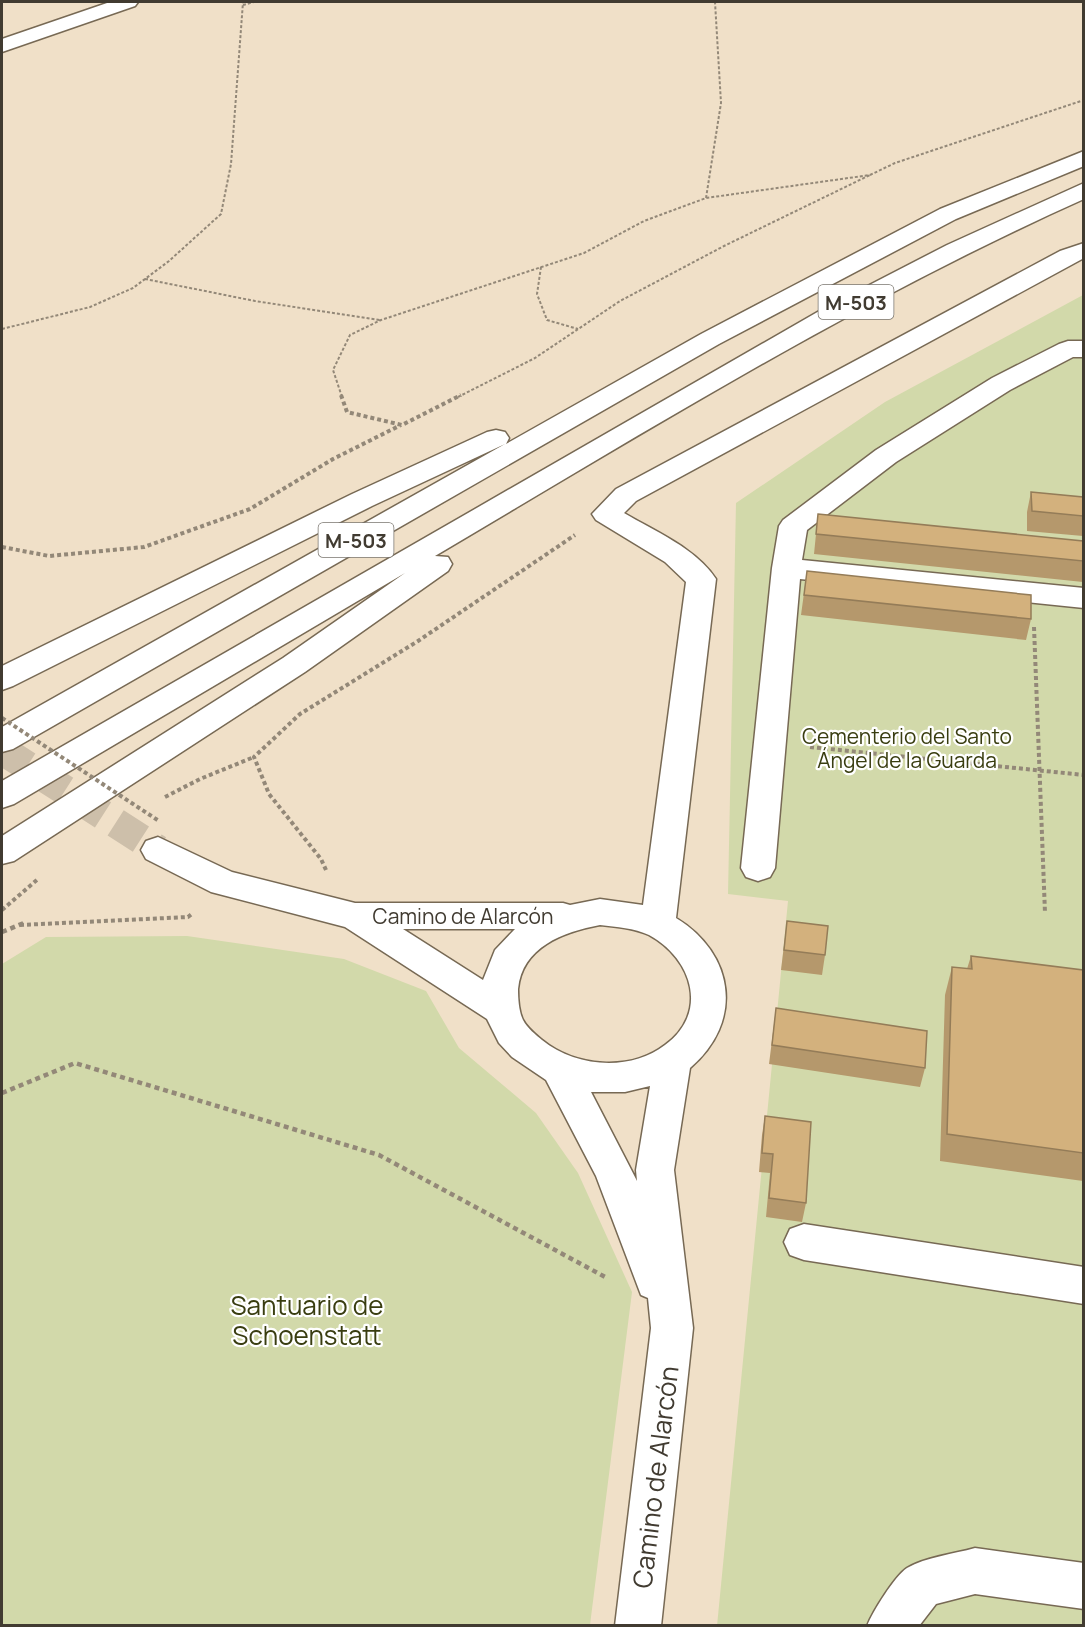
<svg xmlns="http://www.w3.org/2000/svg" width="1085" height="1627" viewBox="0 0 1085 1627" font-family="Manrope,sans-serif">
<style>
.green{fill:#d2d9aa}
.lines{fill:none;stroke-linecap:round;stroke-linejoin:round}
.minor-tunnel{stroke:#cdbfaa;stroke-width:30;stroke-dasharray:30 15;stroke-linecap:butt}
.minor-casing{stroke:#776954;stroke-width:3}
.highway-casing{stroke:#776954;stroke-width:3}
.path-far2{stroke:#938878;stroke-width:2;stroke-dasharray:3 2;stroke-linecap:butt}
.path-far1{stroke:#938878;stroke-width:4;stroke-dasharray:4 3;stroke-linecap:butt}
.path{stroke:#938878;stroke-width:4.5;stroke-dasharray:5 4;stroke-linecap:butt}
.minor{fill:#fff;fill-rule:evenodd}
.highway{fill:#fff;fill-rule:evenodd}
.path-bridge{stroke:#938878;stroke-width:4;stroke-dasharray:4 3;stroke-linecap:butt}
.wall{fill:#b5986c}
.building{fill:#d3b17d;stroke:#947c58;stroke-width:1.5}
.labels{text-anchor:middle;dominant-baseline:central;stroke-width:4.5;stroke-linejoin:round;paint-order:stroke}
.shield{fill:#fff;stroke:#7a766f;stroke-width:1.5}
.shield-label{font-size:20px;font-weight:bold;fill:#413b31}
.park-label{font-size:21px;fill:#393d10;stroke:#fff}
.street-label{font-size:21px;fill:#413b31;stroke:#fff}
.near-park-label{font-size:26px;fill:#393d10;stroke:#fff}
.near-street-label{font-size:26px;fill:#413b31;stroke:#fff}
</style>
<rect width="100%" height="100%" fill="#f0e0c8"/>
<path class="green" d="M1083 295V1625L717 1626 788 901 728 894 736 503 885 402Z
M187 936 344 959 426 991 459 1048 536 1113 578 1173 632 1292 590 1625H2V964L46 937Z"/>
<g class="lines">
<path class="minor-tunnel" d="M2 750 158 850"/>
<defs>
<path id="minor" d="M110 2H138L135 6 2 52V39Z
M1084 243V258L636 501 624 513C654 531 696 548 716 579L676 918C735 954 744 1022 690 1068L674 1170 693 1328 661 1626H615L651 1328 648 1298 641 1295 596 1176 546 1080 512 1057 499 1043 487 1019 345 927 211 892 146 859 141 850 146 841 158 837 232 872 355 903H563L570 905 600 899 643 905 686 582 665 562 596 520 592 514 616 489 1060 251ZM600 925C617 927 634 928 649 935 693 959 709 1013 665 1045 630 1072 575 1067 542 1040 536 1035 527 1028 523 1020 519 1012 518 999 518 989 522 947 563 932 600 925ZM403 929H515L495 950 483 980ZM650 1086 636 1170 637 1181 591 1092H625Z
M1068 341H1084V357H1073L1010 390 896 462 807 530 802 560 1084 588V608L800 579 775 868 770 877 758 881 746 877 741 868 772 568 779 526 783 520 876 450 992 378 1059 344Z
M804 1224 1084 1267V1304L804 1260 790 1255 784 1242 790 1229Z
M975 1548 1084 1563V1609L975 1594 936 1604 919 1626H867C873 1611 895 1576 907 1568 926 1557 954 1554 975 1548Z"/>
<path id="highway" d="M1084 151V166L956 219 719 344 13 749 2 752V727L505 444 372 506 13 686 2 690V666L352 494 487 432 496 430 505 432 509 438 506 444 701 334 940 209Z
M1084 183V199C858 300 648 430 435 556L448 557 452 564 448 571 305 672 14 861 2 864V836L283 658 405 573 14 804 2 808V781L821 310 947 245Z"/>
</defs>
<use href="#minor" class="minor-casing"/>
<use href="#highway" class="highway-casing"/>
<path class="path-far2" d="M243 5 254 2
M870 175 895 163 1084 100
M706 198 721 103 715 2
M541 267 537 294 547 320 578 329
M145 279 255 301 380 320
M2 329 90 307 133 288 169 261 221 214 231 164 243 2
M342 397 333 370 350 335 381 320 584 253 644 221 706 198 870 175
M458 397 535 358 620 301 724 246 870 175"/>
<path class="path-far1" d="M341 395 347 412 402 425 461 395
M2 547 49 556 144 547 250 509 333 459 401 425
M1034 627 1045 913
M810 747 1084 775
M165 797 200 779 254 757
M326 870 321 859 269 794 254 757 300 714 418 641 575 535
M2 910 38 879
M20 925 188 917 193 913"/>
<path class="path" d="M2 932 24 923
M2 1093 75 1063 379 1155 607 1278"/>
<use href="#minor" class="minor"/>
<use href="#highway" class="highway"/>
<path class="path-bridge" d="M2 718 159 821"/>
</g>
<path class="wall" d="M1031 492 1083 497V536L1027 531V512Z
M818 514 1083 541V582L814 554Z
M807 571 1031 619 1026 640 801 615Z
M787 921 825 955 822 975 781 970Z
M971 956 1083 970V1181L940 1161 945 995 952 967 967 969Z
M776 1008 925 1068 920 1087 769 1064Z
M765 1116 806 1203 802 1222 766 1217 770 1173 759 1172 762 1135Z"/>
<path class="building" d="M1031 492 1083 497V516L1032 511Z
M818 514 1083 541V561L816 534Z
M807 571 1031 595V619L804 595Z
M787 921 828 926 825 955 784 950Z
M971 956 1083 970V1153L947 1134 952 967 972 969Z
M776 1008 927 1031 925 1068 772 1045Z
M765 1116 811 1122 806 1203 769 1198 773 1154 762 1153Z"/>
<g class="labels">
<g class="shield">
<rect x="818.5" y="285" width="75" height="34" rx="4.5"/>
<rect x="318.5" y="523" width="75" height="34" rx="4.5"/>
</g>
<g class="shield-label">
<text x="856" y="302">M-503</text>
<text x="356" y="540">M-503</text>
</g>
<g class="park-label">
<text x="907" y="736">Cementerio del Santo<tspan x="907" dy="24">Ángel de la Guarda</tspan></text>
</g>
<g class="street-label">
<text x="463" y="916">Camino de Alarcón</text>
</g>
<g class="near-park-label">
<text x="307" y="1305">Santuario de<tspan x="307" dy="30">Schoenstatt</tspan></text>
</g>
<g class="near-street-label">
<text transform="translate(655 1477) rotate(-83)">Camino de Alarcón</text>
</g>
</g>
<rect width="1085" height="1627" fill="none" stroke="#413b31" stroke-width="6"/>
</svg>
